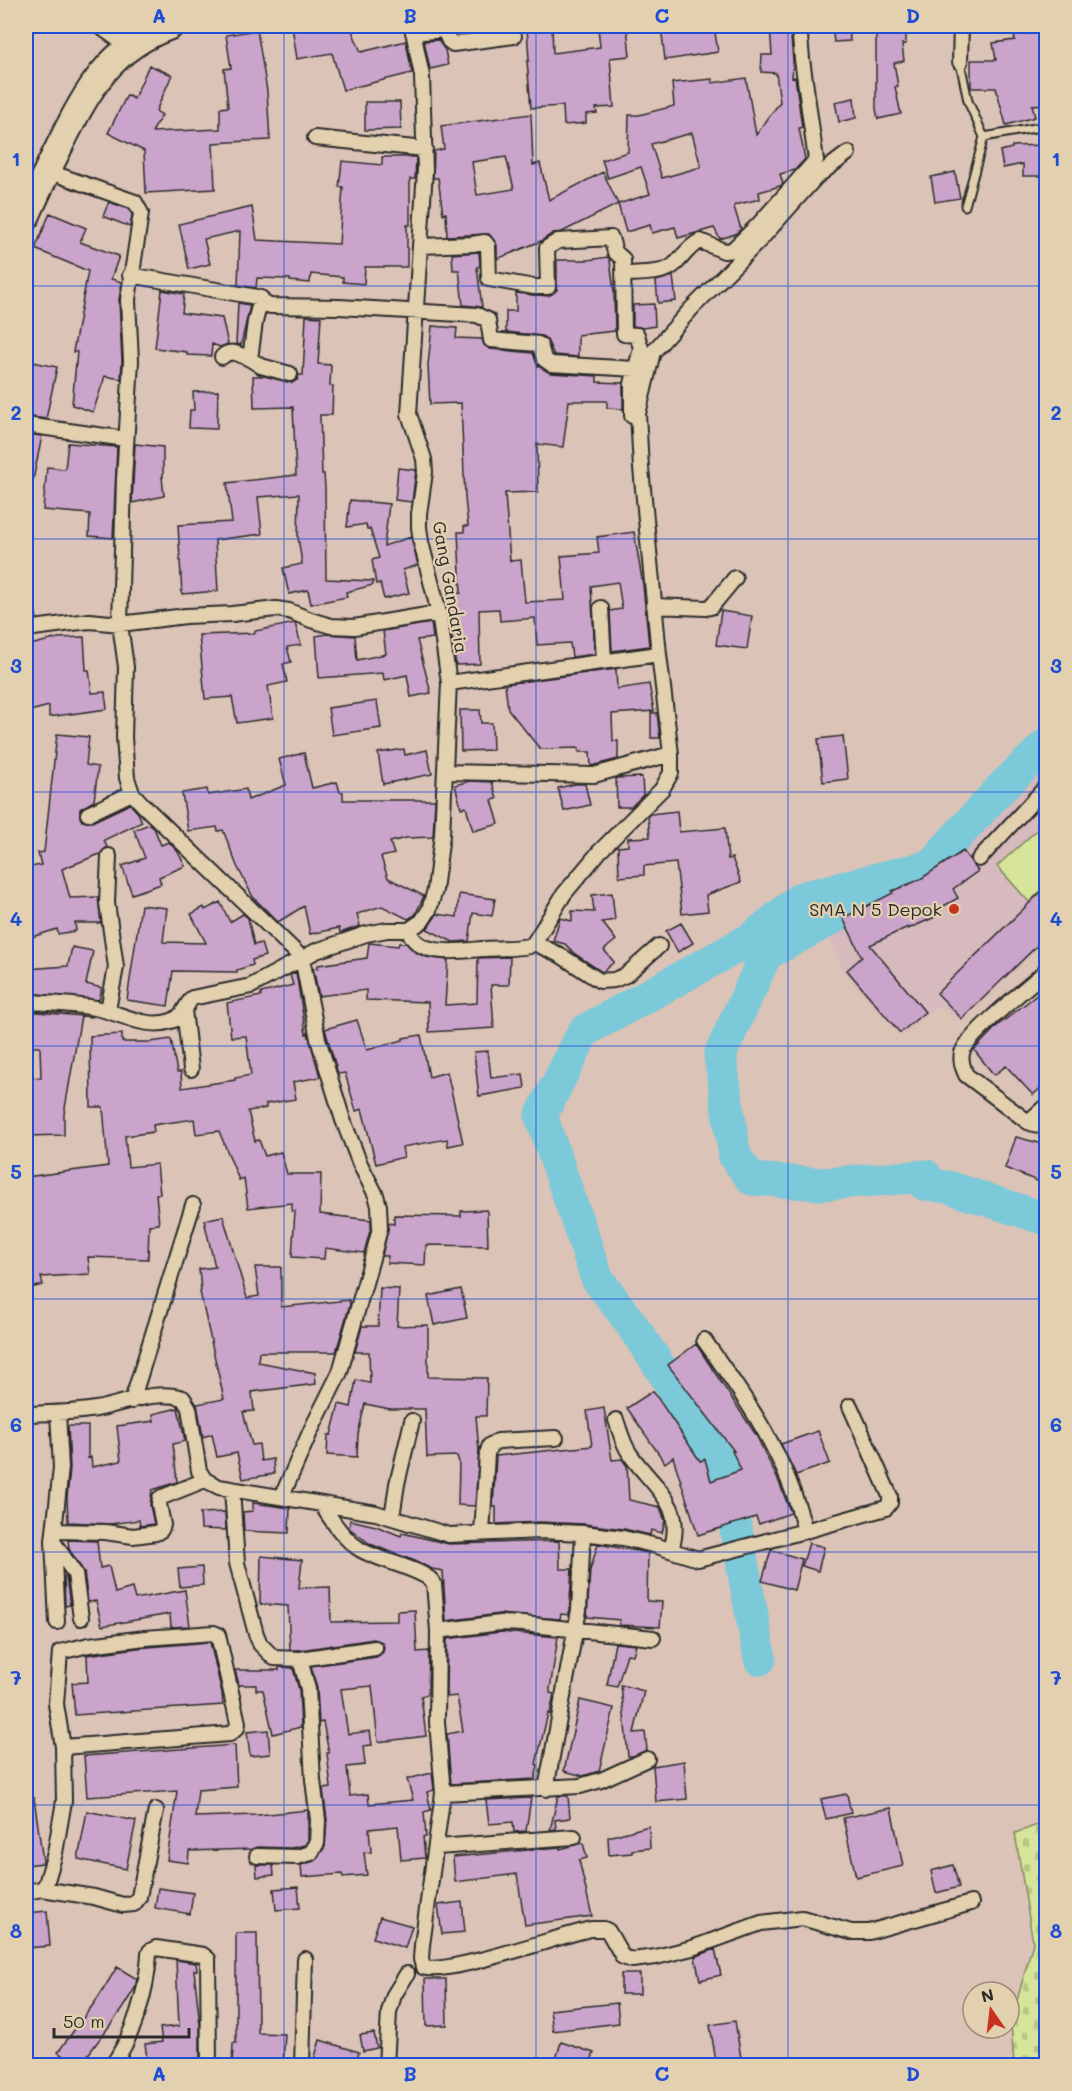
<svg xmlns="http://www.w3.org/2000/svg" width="1072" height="2091" viewBox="0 0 1072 2091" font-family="Mali,sans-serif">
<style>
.built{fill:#d6babd}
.cemetery{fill:url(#cemetery-stones);stroke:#808862;stroke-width:1.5}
.pitch{fill:#d6e599;stroke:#808862;stroke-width:1.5}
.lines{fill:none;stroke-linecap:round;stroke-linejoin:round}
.river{stroke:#7bc9d9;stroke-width:33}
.building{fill:#cba4cb;stroke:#2b2b2b;stroke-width:1.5;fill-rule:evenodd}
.lane-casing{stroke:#2b2b2b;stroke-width:11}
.street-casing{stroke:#2b2b2b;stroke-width:18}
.highway-casing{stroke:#2b2b2b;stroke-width:30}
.lane{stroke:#e2d0ae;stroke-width:7}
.street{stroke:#e2d0ae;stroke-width:14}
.highway{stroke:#e2d0ae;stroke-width:26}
.grid{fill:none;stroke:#1d4ed8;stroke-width:1.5;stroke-opacity:0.55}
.poi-dot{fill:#c8321e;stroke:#e2d0ae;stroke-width:2}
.labels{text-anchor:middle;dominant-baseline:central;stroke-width:4.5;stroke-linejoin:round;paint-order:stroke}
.street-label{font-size:18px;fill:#2b2b2b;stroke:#e2d0ae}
.poi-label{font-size:18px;fill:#2b2b2b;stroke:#e2d0ae;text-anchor:end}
.neatline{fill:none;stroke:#1d4ed8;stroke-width:2}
.grid-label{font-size:20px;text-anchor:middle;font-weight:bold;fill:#1d4ed8}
</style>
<defs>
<pattern id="cemetery-stones" width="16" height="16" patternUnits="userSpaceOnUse" patternTransform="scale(1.5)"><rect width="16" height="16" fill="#d6e599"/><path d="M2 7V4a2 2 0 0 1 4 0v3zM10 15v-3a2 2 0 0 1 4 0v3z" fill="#b8c584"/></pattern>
</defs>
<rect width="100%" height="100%" fill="#dbc3b7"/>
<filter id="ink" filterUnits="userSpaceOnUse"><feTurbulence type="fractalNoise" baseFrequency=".0167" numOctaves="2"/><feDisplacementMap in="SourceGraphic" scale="12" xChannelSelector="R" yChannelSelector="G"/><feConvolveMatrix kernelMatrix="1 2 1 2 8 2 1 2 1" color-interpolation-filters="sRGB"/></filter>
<g filter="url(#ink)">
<path class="built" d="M1046 751V942L956 1021 941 1004 902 1036 844 973 826 930 958 852 1006 792Z"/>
<path class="cemetery" d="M1046 1822V2065H1014L1011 2022 1033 1943 1015 1833Z"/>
<path class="pitch" d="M1046 822V886L1029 902 997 866Z"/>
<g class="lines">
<path class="river" d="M887 889 766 954 720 1055 735 1157 752 1179 822 1184 926 1176 924 1184 948 1187 1046 1219
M760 1659 731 1502 729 1475 696 1428 662 1370 629 1321 597 1278 541 1116 584 1031 751 939 801 898 930 866 1000 789 1046 745"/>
</g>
<path class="building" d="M292 26H350L361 52 406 41 412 73 343 90 332 53 297 59Z
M552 26 553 53 600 47 598 27 627 26 630 56 610 58 614 107 596 108 597 113 586 114V123L564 125 563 106 531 108 527 61H529L527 27Z
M661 26H714L718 52 665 60Z
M770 26H790L793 60 792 78 795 77 802 127 799 128 805 159 795 170 780 174 783 184 780 186 759 192 760 199 735 205 734 207 741 229 735 234 720 239 714 228 678 238 675 227 652 233 650 225 626 232 618 204 650 194 641 167 608 178 602 160 628 152 629 115H639L674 106 672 83 712 79V83L746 78 756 135 780 102 776 73 761 72 762 55H772ZM692 133 701 167 662 178 651 144Z
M832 26H849L850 41 834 42Z
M906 26V44H902L904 61 894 63 898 86 895 87 901 114 878 119 876 109V27Z
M257 30 267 91 270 140 213 143 215 189 146 193 144 151 108 133 127 95 134 99 149 65 172 75 156 111 162 115 152 132 220 129V108L228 107 224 69 231 68 226 35Z
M1047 32V104L1032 105 1035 117 1006 125 996 88H971V60H996L993 43 1015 40 1014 35Z
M438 40 445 50 448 65 430 69 424 41Z
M854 98 856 118 839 122 835 102Z
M365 102H400L401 129 365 130Z
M531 114 533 165 540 163 549 200 603 172 618 204 562 232 553 233 541 241 497 259V245L489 234 447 236 446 213 443 214 438 178H433L434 151 444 149 441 126ZM506 157 514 189 477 195 472 162Z
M1047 145V176H1023V164L1003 168 1000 151 1012 148V146Z
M382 157H416L415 179H410V225H407V267H365L364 284 343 282V277L311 274 310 283 290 281V279L257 278 256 288 238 285 240 231 204 239 210 264 189 269 179 224 252 207 257 240 339 244 343 187H339L342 161 382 165Z
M955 172 960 198 935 202 931 177Z
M109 202 129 209 132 215 130 227 103 216Z
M50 213 86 228 80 242 119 256 111 279 122 282 119 300 122 361 121 379 105 376 93 412 72 405 77 352H73L88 271 35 249Z
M479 252 480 266 477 267 482 307 463 305 459 270H453L452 254Z
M608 257 610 260 614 292 615 331 578 335V357L554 355 547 340 542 336 506 332V311H516V293L548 296 557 290V260H588Z
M673 276 676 301 658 303 656 281Z
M162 290 184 294 182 313 222 318 228 344 220 347 212 344 211 356 187 355V352L155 348Z
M238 303 250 305 241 345 236 344Z
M654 304 655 326 643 328 633 326V305Z
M306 316 321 317 318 364 331 365 330 386H333L332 415H320L322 474H324L325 488 326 579 373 581V585L346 592 347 597 311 604 308 590 289 594 283 568 302 564 298 537 299 494 258 497 262 534 215 540 218 591 182 594 178 525 232 522 227 483 296 475 293 407 254 408 253 376H264L292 383 297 380 299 375H303Z
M432 326 457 328 456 338 482 339 484 345 490 349 533 353 538 366 550 373 597 376V382L623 383V409L607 408V401H569L563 447 537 444 538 492 505 493 510 561 521 560 525 602 565 600 561 556 599 553 597 537 634 532 643 585 649 646 612 651 610 611 622 609 618 582 591 586 595 654 572 657 570 643 537 645 535 618 500 621 499 609 479 610 480 664 456 665 449 617 448 594 461 593 458 532H464V526H468L465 498 461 403 430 404 428 365Z
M33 362 57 367 46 419 26 416V363L33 364Z
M218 391 217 429 189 428 190 410H194L193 392Z
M26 434 42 436 32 485 26 484Z
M68 443 117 447 113 538 89 536 90 514 43 510 47 467 65 469Z
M135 444 163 447V477H162L164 496 132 503Z
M398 468 416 470 412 502 395 500Z
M350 500 389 504 384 546 411 537 418 565 403 570 409 593 384 599 380 583 376 584 372 560 379 558 370 529H367L366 524 347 527Z
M721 611 752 616 747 649 716 645Z
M295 623 301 645 287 647 291 662 283 664 287 682 268 686 273 718 237 723 232 697 205 699 199 635 255 633V631Z
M431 623 433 638 417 640 431 693 411 697 407 675 384 680 383 673 319 678 316 636 327 634 355 636 357 660 386 654 383 631Z
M84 637 86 670H89L92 693 105 692 107 709 49 717V706L26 712V646L58 638Z
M616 669 617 689 649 684 654 711 612 714 613 741H618V759L591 766 590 752H579V748L540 749 508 709 505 684Z
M377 701 381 728 332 735 328 708Z
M460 710H480L481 723H492L493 750 461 751Z
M651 713H657L660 738H651Z
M57 734 89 737 86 765 98 767 94 801 80 809V817L82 821 92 822 130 804 138 813 142 822 104 840 107 847 100 854 62 869 70 898 98 897 101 923H75L76 931 58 934 57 929 26 939V868L41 865 38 853 44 852Z
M843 736 848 779 823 782 818 739Z
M404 749 405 755 427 750 432 774 383 784 378 753Z
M304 753 312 788 337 782 340 792H343V800H435L433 837 406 838 390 842 394 854 381 857 388 878 424 896 415 915 408 919 382 906 357 914 360 926 340 933 339 928 310 934 304 906 278 922 253 897 237 866 223 830 218 831 217 827 188 831 182 793 207 789 208 795 246 789 248 800 286 785 279 759Z
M642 777 643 795 631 807H617L616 778Z
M470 781 492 782 497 799 492 800 499 824 473 831 466 807 461 808 455 785Z
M575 784H585L590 805 564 811 558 788Z
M677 811 679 832 725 828 728 859 732 858 741 882 706 895 708 911 682 914 676 863 644 866V875L619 877 618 847 628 846V838L650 837 648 816 650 814Z
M149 824 154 828 161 845 169 842 178 852 185 866 159 877 161 884 132 894 122 866 145 858 134 830Z
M963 851 978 871 953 889 958 898 933 912 935 917 908 929V927L870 945 925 1012 900 1033 847 970 862 957 843 918 893 893 892 891 919 880Z
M1047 886V936L962 1019 937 993Z
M612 893 615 920 602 922 616 940 604 950 614 962 602 972 574 953 565 944 553 941 560 918 572 921V911L594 912 592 895Z
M459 894 495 899 492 916 473 913 469 941 453 942 427 929 437 914 457 917Z
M220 902 230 922 243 914 248 918 254 945 261 943 265 956 252 960 253 965 237 970V972L173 971 168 1006 127 1000 141 905 167 908 163 942 206 943 191 914 204 907 205 910Z
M681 923 693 943 678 952 666 931Z
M369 943 398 946 399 943H406L415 952 426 957 448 960 445 1005 477 1003 478 958 510 957 509 985H491L494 1028 429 1032 428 1002 366 1000V990L319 996 313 968H318V965L367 958Z
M72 947 93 951 86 984 102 988 99 1000 26 993V969L68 966Z
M296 972 306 1034 308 1033 320 1077 293 1082 296 1099 266 1104V1108L248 1111 255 1141 259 1140 265 1156 281 1152 287 1174H321L320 1214 371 1220V1227L364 1253 325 1248 324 1259 292 1257 295 1211H292V1203L248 1208 244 1178 239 1180 219 1131 196 1134 194 1119 153 1125 154 1132 125 1136 128 1167 157 1164 160 1194H156L159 1224 149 1225 148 1259 88 1257 90 1274 41 1277 43 1285 26 1289V1177L108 1166 103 1107H91L90 1036 122 1034V1042H150L171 1039 177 1072H181L182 1088 235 1080V1078L251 1075 246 1036 231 1037 227 1003 261 996V993L293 985 290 975Z
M1047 987V1082L1033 1095 1006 1066 994 1075 974 1050 997 1026Z
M26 1011 93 1017 81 1016 64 1114V1135L26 1136V1077L41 1078 40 1047H26Z
M357 1020 367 1050 403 1040V1038L421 1035 429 1077 447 1072 463 1143 448 1146 447 1139 402 1147 404 1157 376 1164 362 1109 356 1111 345 1073 338 1074 325 1029Z
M488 1051 491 1078 523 1074 525 1088 479 1096 474 1052Z
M1016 1137 1047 1145V1185L1005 1168Z
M487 1210 488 1246 426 1245 425 1265 387 1263 388 1256H382L389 1223 394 1224V1215L461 1216V1211Z
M223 1216 247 1298 259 1296 255 1267H281V1307L349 1300 350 1304 336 1352H259L258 1362 315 1373 316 1384 252 1392 254 1411 243 1412 252 1445 259 1444 261 1461 273 1459 274 1474 243 1479 237 1453 217 1457 212 1434 203 1437 197 1404 224 1399 200 1292 201 1291 199 1269 215 1267 204 1220Z
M380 1288 399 1289 397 1326 428 1325V1377L487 1378 486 1416H476L479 1451 475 1506 458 1505 459 1462 457 1456 427 1457 425 1409H390L365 1404 358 1434 357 1457 327 1455 328 1435H331L339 1404 351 1407 356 1380 370 1383 369 1352H355L362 1326H378Z
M461 1289 467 1318 434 1325 428 1296Z
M696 1344 756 1435 779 1482 791 1513 759 1524 756 1517 698 1535 673 1457 665 1463 627 1408 653 1391 700 1461 705 1459 711 1481 741 1470 732 1451H734L668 1365Z
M178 1408 185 1441 173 1444 177 1482 152 1490 150 1505 154 1524 140 1526 139 1520 110 1524 68 1522 67 1498 70 1468 68 1426H88V1458L91 1457 92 1467 121 1461 117 1426 154 1421 153 1414Z
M604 1408 612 1460 622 1459 627 1466 629 1500 660 1507 665 1521 662 1533 651 1530 650 1535 624 1529 584 1524 540 1522 496 1524V1507H493L496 1456 592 1446 587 1411Z
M818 1431 830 1463 796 1475 781 1444Z
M253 1503 290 1508 289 1533 244 1531 243 1512 253 1511Z
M225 1512 226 1530 201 1529 200 1513Z
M350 1520 376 1526 401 1536 402 1533 449 1544 559 1541 560 1569H572L569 1615 561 1614 560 1619 499 1614 446 1621 443 1571 432 1569 415 1561 370 1544 349 1528Z
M68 1540 97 1541 100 1568 109 1566 115 1593 132 1588 135 1599 185 1590 190 1626 171 1627 170 1614 102 1626 96 1601 88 1602 84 1572 69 1549Z
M809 1543 824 1547 818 1571 802 1566Z
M598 1544 648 1553 647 1601 662 1602 660 1627 619 1625 620 1620 587 1617 590 1570Z
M771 1550 802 1559 794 1590 762 1581Z
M261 1556 302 1560 299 1588 330 1587 331 1622 397 1621V1611L415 1610 417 1652 429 1651 428 1694 421 1696 426 1736 378 1742 372 1686 341 1689 348 1734 370 1731 372 1745 363 1746 365 1765 347 1767 350 1796 368 1794 369 1804 413 1800 407 1779 432 1773 434 1790 427 1792 431 1810 424 1812 426 1837H423L425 1858 401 1860 398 1826 369 1829 371 1852 364 1853 367 1875 343 1877 342 1874 302 1877 301 1865 314 1861 325 1847 327 1820 323 1789 331 1788 327 1753H329L323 1722 319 1723 317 1688 311 1666 377 1657 383 1652 384 1647 382 1642 374 1639 300 1650H290L288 1606 260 1604Z
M202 1567 203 1585 180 1587 178 1569Z
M64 1577H66L70 1605 65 1606Z
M500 1632 558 1637 550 1689V1693L554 1694 550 1714 548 1713 536 1764 538 1765 535 1779 451 1784 447 1734 463 1731 457 1696 448 1697 446 1692 447 1639Z
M210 1642 222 1693 223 1705 75 1715 72 1683 88 1682 87 1655 137 1648Z
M615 1643 636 1645 633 1655 627 1654 617 1687 607 1685Z
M279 1667 293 1668 299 1690 301 1727 273 1734 263 1690H256V1685H239L235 1670H279Z
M621 1685 644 1691 634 1733 645 1732 647 1750 633 1756H628Z
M580 1700 614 1708 599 1771 583 1776 564 1771Z
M268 1730 270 1754 250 1756 247 1732Z
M235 1745 237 1787 198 1790 195 1817 258 1815 308 1810V1840L305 1845 291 1848 257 1847 252 1849 189 1851 188 1863 167 1860 177 1791 87 1797 84 1756Z
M684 1761 687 1799 656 1802 653 1766Z
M847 1794 851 1813 826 1819 821 1799Z
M558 1796H568L570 1818 555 1820 556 1829 550 1830Z
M34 1798 43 1861V1863L26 1865V1799Z
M531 1798 526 1831 514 1832 513 1822 489 1824 486 1800Z
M891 1808 903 1866 856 1877 843 1818Z
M87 1811 136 1821 126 1869 78 1859Z
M649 1826 650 1848 632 1850V1853L609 1855 608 1837Z
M583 1843 587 1858 579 1860 592 1916 525 1925 517 1874 455 1882 453 1857 560 1847V1849Z
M256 1865H273L274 1875 257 1877Z
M953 1865 959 1887 936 1893 931 1871Z
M298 1887 300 1908 276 1910 274 1889Z
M158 1888 193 1893 190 1914 155 1908Z
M462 1902 465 1932 442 1934 438 1905Z
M47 1911 50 1946 26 1948V1913Z
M380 1917 412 1926 405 1948 373 1938Z
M236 1933H257L258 2033 285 2034 283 2066H232L233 2043H236Z
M715 1949 721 1975 700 1980 695 1957Z
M176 1960 196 1963 197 1970H194L200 2025V2066H148L145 2044 162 2042 160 2028 179 2026Z
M117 1967 137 1979 135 1988 122 2009 90 2052 80 2066H76L58 2052 98 1998Z
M621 1974H640V1994H621Z
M425 1979H446L447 2025 426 2026Z
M617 2003 619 2023 553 2031 550 2010Z
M735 2021 741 2058 716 2062 710 2025Z
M374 2033 377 2048 363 2051 360 2035Z
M320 2040 359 2052 355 2066H312Z
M561 2042 594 2053 589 2066H554Z"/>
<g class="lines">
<defs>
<path id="lane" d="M960 62 968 101 984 137 965 206
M984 137 1046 126"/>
<path id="street" d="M99 26 129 47
M413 33 444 30 449 41 453 44 514 36
M960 62 961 26
M315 138 425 149
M47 171 135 202 141 213 128 300 131 361 124 480 120 624 126 667 124 737 127 778 132 793 144 806 302 958 318 1039 343 1120 360 1164 376 1195 379 1206 380 1228 376 1244 340 1372 311 1430 282 1496
M421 246 472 244 485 242 488 246 489 279 534 287H548L547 248 558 241 611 238 615 252 623 259 624 334 637 335 641 348 632 384V416
M624 274C638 273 664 275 675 264 684 256 688 247 700 241L724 251 732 250 759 224 816 160 802 59 799 26
M130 275 257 297 267 305 271 306 339 307 477 315 488 320 491 340 538 344 540 345 544 359 551 364 635 369
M222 357C231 348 240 355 250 359L255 322 261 298
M250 359 261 366 290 374
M26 425 126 439
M26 602 30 629
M654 606 706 608 711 607 735 578
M601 608 604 661
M26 629 72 623 90 621 120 624 186 616 232 614 276 609 289 611 311 620 331 626 354 627 439 613
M449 683 659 654
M446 772 594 775 671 754
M88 814 132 793
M979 859 1046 787
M409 930C417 958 460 951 482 949 498 948 513 949 529 946L534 943 564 894 600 851 662 789 671 773V754L659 654 641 468 638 414 653 352 692 308 761 239 816 177 848 153
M534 943 560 955 600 981 614 980 626 975 659 946
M1046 971C1029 986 967 1035 962 1053 960 1061 963 1068 966 1075L1028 1122 1046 1128
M26 1002C48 1003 72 1004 95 1008 119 1012 146 1030 171 1021 182 1018 185 1007 192 998L251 986 316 951 366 934 387 930H409L422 921 429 910 435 890 442 835 449 683 439 613 421 542 419 527V514L425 472 424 459 409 414 425 170 422 76 412 26
M108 1010 116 967 107 903 109 856
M184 1010 191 1069
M1028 1122 1046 1106
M704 1340C748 1401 787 1457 805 1531
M132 1401 193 1205
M26 1414C49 1413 72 1413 96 1409 123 1404 155 1389 183 1398L189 1408 199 1471 205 1480 219 1487 376 1513 449 1535 540 1531 583 1533 623 1538 657 1546 698 1559 805 1531 886 1508 890 1503V1496L850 1406
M616 1420C620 1431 623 1444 630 1454 653 1488 686 1503 671 1550
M232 1489 237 1563 256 1634 260 1644 274 1658 300 1659 308 1689 313 1780 318 1820 317 1843 311 1853 297 1857 257 1856
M321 1504C332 1520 342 1537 358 1548 374 1560 427 1569 434 1584L438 1631 437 1722 443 1793 422 1945 421 1959 423 1967C443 1977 561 1935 591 1929H604L608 1931 623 1957 632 1960 656 1957 692 1948 761 1923 802 1918 851 1932H869L971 1903
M392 1517 397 1484 412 1421
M55 1531 105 1532 133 1536 156 1533 161 1530 163 1525 159 1504 160 1498 205 1480
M482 1533 487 1454 490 1445 498 1441 556 1438
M54 1543 75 1574 81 1618
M57 1622 53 1541 61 1468 58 1413
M438 1631 500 1623 523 1624 653 1638
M300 1659 375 1648
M546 1789 579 1610 583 1533
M443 1793 580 1786 601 1780 647 1759
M437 1847 574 1837
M42 1889 94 1897 123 1905 134 1904 139 1897 156 1810
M26 1892 42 1889 46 1884 55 1853 64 1801 63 1747 56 1704 60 1652 89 1645 145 1638 214 1633 218 1635 238 1723 237 1728 230 1734 63 1747
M112 2066C134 2034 147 1992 149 1954L150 1951 156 1948 203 1955 208 1959 209 2066
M302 2066 305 1959
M386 2066 389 2012 394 1995 407 1974"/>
<path id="highway" d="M26 217C37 192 49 167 61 143 88 89 111 47 170 26"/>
</defs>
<use href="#lane" class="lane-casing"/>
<use href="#street" class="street-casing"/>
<use href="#highway" class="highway-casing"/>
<use href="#lane" class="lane"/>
<use href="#street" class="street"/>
<use href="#highway" class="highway"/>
</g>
</g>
<path class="grid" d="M284 26V2066M536 26V2066M788 26V2066M26 286H1046M26 539H1046M26 792H1046M26 1046H1046M26 1299H1046M26 1552H1046M26 1805H1046"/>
<circle class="poi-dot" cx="954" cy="909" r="6"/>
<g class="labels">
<g class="street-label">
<text transform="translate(451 587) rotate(80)">Gang Gandaria</text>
</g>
<g class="poi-label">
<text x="942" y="909">SMA N 5 Depok</text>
</g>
</g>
<rect width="1072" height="2091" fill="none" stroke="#e2d0ae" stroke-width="66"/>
<g transform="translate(991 2010) rotate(346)"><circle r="28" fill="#e2d0ae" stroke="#998e7a" stroke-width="1.5"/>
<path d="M0-4.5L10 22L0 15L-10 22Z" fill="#c8321e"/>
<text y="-9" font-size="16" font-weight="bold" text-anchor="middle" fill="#2b2b2b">N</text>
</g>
<path d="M54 2028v9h135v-9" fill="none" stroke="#2b2b2b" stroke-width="3"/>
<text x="63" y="2028" font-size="18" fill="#2b2b2b" stroke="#e2d0ae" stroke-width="4.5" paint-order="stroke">50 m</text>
<rect x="33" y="33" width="1006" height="2025" class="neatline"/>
<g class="grid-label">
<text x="159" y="23">A</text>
<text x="410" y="23">B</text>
<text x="662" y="23">C</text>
<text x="913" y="23">D</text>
<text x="16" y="166">1</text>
<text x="1056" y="166">1</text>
<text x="16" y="420">2</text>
<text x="1056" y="420">2</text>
<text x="16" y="673">3</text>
<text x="1056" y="673">3</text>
<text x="16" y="926">4</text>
<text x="1056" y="926">4</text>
<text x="16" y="1179">5</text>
<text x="1056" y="1179">5</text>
<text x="16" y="1432">6</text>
<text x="1056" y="1432">6</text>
<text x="16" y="1685">7</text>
<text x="1056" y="1685">7</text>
<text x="16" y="1938">8</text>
<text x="1056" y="1938">8</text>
<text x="159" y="2081">A</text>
<text x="410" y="2081">B</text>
<text x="662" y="2081">C</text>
<text x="913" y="2081">D</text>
</g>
</svg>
